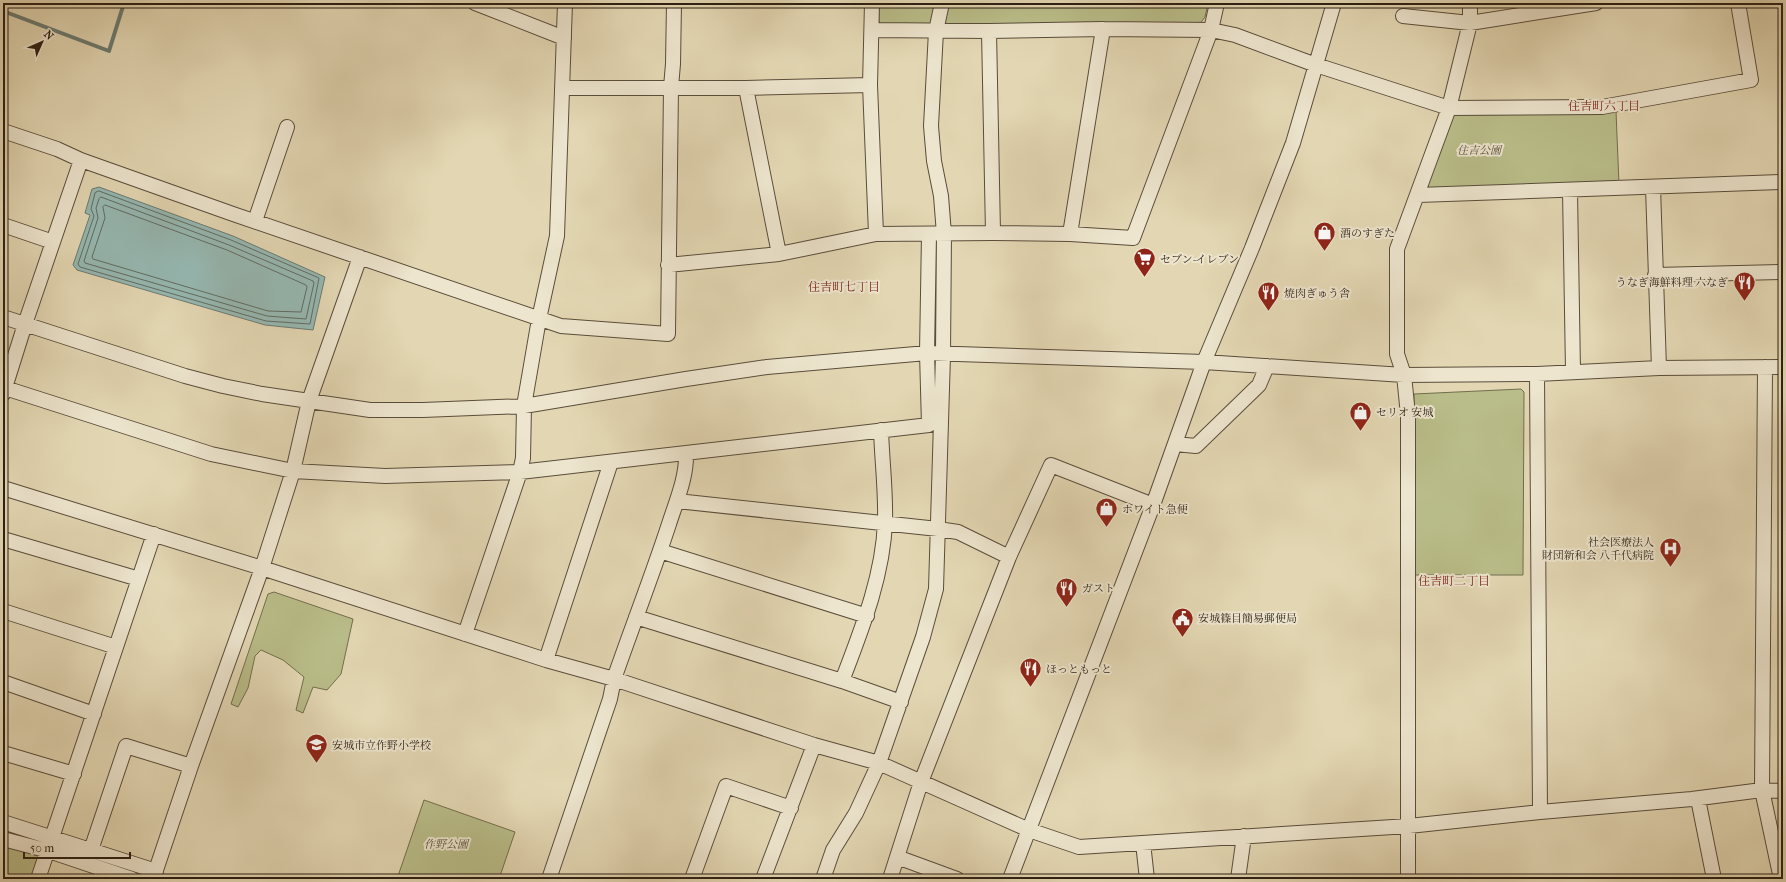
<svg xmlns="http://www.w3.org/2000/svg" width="1786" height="882" viewBox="0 0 1786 882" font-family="'IM FELL French Canon','Noto Serif JP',serif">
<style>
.green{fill:#b9bd89;stroke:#726e4e}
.water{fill:#96b8b2;stroke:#6c7b72}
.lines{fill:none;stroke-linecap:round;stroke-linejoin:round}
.shore{stroke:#616c62;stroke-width:1}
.stream{stroke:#6c7b72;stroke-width:4}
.minor-casing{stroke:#5a4d3b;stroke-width:16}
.minor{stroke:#ede5ce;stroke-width:14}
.labels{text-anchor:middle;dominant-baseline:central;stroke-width:4;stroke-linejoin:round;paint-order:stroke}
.park-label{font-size:11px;font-style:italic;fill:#564e36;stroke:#ede5ce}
.poi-label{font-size:11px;fill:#2c1f13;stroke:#ede5ce;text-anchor:start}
.neighbourhood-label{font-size:12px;fill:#7a1f14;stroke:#ede5ce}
</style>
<rect width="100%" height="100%" fill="#e3d7b3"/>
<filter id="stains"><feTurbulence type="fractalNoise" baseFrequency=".005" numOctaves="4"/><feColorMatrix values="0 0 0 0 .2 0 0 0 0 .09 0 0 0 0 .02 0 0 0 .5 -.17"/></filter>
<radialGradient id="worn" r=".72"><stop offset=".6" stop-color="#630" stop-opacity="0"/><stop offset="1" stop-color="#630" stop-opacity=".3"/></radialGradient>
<path class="green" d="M879 3H1208L1205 17 1199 25 881 24 879 21Z
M1616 111 1619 184 1424 191 1452 112Z
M1521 389 1524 392 1523 575H1414V394Z
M274 592 353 619 341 674 327 690 313 687 303 713 296 710 304 677 283 660 261 650 255 656 248 688 238 707 231 704 268 594Z
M424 800 515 832 499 879H397Z
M3 830 39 842 42 845 32 879H3Z"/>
<path class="water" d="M99 187 233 236 325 277 313 330 265 325 77 270 73 265 90 215 85 213 92 189Z"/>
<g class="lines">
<path class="shore" d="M99 191 231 240 319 278 310 324 266 321 80 267 78 264 94 216 91 209 95 193Z
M101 197 229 245 313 281 314 283 306 319 267 316 85 263 84 261 98 218 96 208 99 199Z
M105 205 227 250 306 285 307 287 301 312 268 311 93 259 92 257 105 218 103 207Z"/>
<path class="stream" d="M3 11 109 51 124 3"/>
<defs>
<path id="minor" d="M475 3 564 38
M872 3 870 85 876 234
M1403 16 1470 23 1596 3
M872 30 989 31 1103 29 1211 30 1235 35 1316 65 1449 108 1602 107 1751 80 1738 3
M989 31 993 233
M562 88H746L870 85
M746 88 779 254
M3 131 57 149 81 160 233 214 561 326 668 334 671 87 673 64 674 3
M1653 187 1659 368
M1570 191 1573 371
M1418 195 1783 182
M255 221 287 127
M3 225 53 242
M1070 234 1103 29
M668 265 779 254 876 234 993 233 1070 234 1133 238 1211 30 1217 3
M1655 275 1783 272
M3 317 185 376 223 386 262 394 370 410H423L524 406 686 379 767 367 927 353 1204 362 1404 375 1537 374 1659 368 1783 367
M1765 367 1762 790 1781 879
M1537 374 1540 812
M5 388 211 454 293 471 385 476 520 472 929 425 927 353 929 234
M3 394 25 324 81 160
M1175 444 1196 446 1259 385 1267 366
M3 488 262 568 546 660 614 679 814 745 879 763 1029 830 1079 847 1409 826 1540 812 1692 799 1762 790 1783 791
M677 501 938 529 958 532 1009 557
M3 539 139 579
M660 551 867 616
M3 611 116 647
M636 617 842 681 901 702
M465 634 520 472 523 458 524 406 539 319 557 236 565 3
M546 660 611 462
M842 681C861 631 883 577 885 522 886 492 882 461 881 430
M3 682 94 714
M3 753 74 774
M1698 799 1714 879
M3 822 156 871
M3 839 49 851 132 879
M1143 843 1147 879
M91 850 126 746 191 766
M897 857 957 879
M38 879 154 534
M153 879 191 766 262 568 293 471 309 401 360 257
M549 879 610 699 614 679C632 627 652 576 669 524 676 502 687 477 686 453
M692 879 726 786 791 808
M763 879 814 745
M823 879 833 850 856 813 879 763 923 637 936 589 943 355 944 234 941 196 934 161 931 126 936 31 942 3
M890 879 921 782 1009 557 1051 465 1153 505
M1010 879 1153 505 1204 362 1252 248 1293 143 1334 3
M1238 879 1244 836
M1408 879V415L1404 375 1397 354V249L1449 108 1470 23V3"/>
</defs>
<use href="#minor" class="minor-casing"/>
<use href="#minor" class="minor"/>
</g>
<defs>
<symbol id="shop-pin" viewBox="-11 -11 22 30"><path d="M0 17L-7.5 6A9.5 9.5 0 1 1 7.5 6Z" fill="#8f2418" stroke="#ede5ce"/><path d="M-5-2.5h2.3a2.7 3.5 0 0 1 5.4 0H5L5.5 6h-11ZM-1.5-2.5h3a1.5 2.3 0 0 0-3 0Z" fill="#fff"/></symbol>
<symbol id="supermarket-pin" viewBox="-11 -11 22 30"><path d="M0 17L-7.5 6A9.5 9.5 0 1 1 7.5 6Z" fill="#8f2418" stroke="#ede5ce"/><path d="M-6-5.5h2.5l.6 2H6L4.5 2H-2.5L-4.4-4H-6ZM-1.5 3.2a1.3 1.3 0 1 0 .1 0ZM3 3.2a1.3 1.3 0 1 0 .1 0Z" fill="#fff"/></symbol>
<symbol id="restaurant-pin" viewBox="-11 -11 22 30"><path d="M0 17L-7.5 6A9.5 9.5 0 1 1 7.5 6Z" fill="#8f2418" stroke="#ede5ce"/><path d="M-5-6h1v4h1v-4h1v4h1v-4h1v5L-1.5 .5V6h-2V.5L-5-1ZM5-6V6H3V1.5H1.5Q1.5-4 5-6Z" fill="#fff"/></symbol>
<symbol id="hospital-pin" viewBox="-11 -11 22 30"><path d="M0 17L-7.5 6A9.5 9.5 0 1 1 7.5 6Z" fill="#8f2418" stroke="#ede5ce"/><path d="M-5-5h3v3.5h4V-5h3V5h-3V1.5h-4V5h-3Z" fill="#fff"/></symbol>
<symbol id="civic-pin" viewBox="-11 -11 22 30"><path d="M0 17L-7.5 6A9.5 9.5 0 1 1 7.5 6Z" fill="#8f2418" stroke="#ede5ce"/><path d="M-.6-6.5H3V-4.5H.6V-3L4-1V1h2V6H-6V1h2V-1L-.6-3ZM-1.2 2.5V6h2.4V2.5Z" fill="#fff"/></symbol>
<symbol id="school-pin" viewBox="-11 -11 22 30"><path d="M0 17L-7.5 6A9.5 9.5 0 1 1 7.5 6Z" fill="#8f2418" stroke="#ede5ce"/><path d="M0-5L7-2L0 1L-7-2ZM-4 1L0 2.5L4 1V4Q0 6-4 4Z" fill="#fff"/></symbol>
</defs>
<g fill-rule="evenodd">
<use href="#shop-pin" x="1312" y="220" width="25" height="34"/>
<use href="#supermarket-pin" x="1132" y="246" width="25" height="34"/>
<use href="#restaurant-pin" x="1732" y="270" width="25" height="34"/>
<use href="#restaurant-pin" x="1256" y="280" width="25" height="34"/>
<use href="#shop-pin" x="1348" y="400" width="25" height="34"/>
<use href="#shop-pin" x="1094" y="496" width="25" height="34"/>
<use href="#hospital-pin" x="1658" y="536" width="25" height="34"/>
<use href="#restaurant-pin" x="1054" y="576" width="25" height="34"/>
<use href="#civic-pin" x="1170" y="606" width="25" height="34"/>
<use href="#restaurant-pin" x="1018" y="656" width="25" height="34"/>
<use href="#school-pin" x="304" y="732" width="25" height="34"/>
</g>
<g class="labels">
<g class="park-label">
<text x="1479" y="150">住吉公園</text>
<text x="446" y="844">作野公園</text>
</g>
<g class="poi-label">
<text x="1340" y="233">酒のすぎた</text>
<text x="1160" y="259">セブン-イレブン</text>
<text x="1728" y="282" text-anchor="end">うなぎ海鮮料理 六なぎ</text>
<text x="1284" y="293">焼肉ぎゅう舎</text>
<text x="1376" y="412">セリオ 安城</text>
<text x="1122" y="509">ホワイト急便</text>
<text x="1654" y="542" text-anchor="end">社会医療法人<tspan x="1654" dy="13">財団新和会 八千代病院</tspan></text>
<text x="1082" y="588">ガスト</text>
<text x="1198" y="618">安城篠目簡易郵便局</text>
<text x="1046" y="669">ほっともっと</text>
<text x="332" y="745">安城市立作野小学校</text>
</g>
<g class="neighbourhood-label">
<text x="1604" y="106">住吉町六丁目</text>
<text x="844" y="287">住吉町七丁目</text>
<text x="1454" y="581">住吉町二丁目</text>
</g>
</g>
<rect width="1786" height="882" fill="none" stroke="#e3d7b3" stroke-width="16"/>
<rect x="4" y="4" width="1778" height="874" fill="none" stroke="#2c1f13" stroke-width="2"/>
<rect x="8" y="8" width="1770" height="866" fill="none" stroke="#2c1f13"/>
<g transform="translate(42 42) rotate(45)" stroke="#ede5ce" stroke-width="3" paint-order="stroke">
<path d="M0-3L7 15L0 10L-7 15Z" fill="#2c1f13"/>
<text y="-6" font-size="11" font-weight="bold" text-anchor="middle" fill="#2c1f13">N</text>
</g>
<path d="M24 852v6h106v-6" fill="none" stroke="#2c1f13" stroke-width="2"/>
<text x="30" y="852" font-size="12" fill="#2c1f13" stroke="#ede5ce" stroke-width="3" paint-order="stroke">50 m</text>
<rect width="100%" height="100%" filter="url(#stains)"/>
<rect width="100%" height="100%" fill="url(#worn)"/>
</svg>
